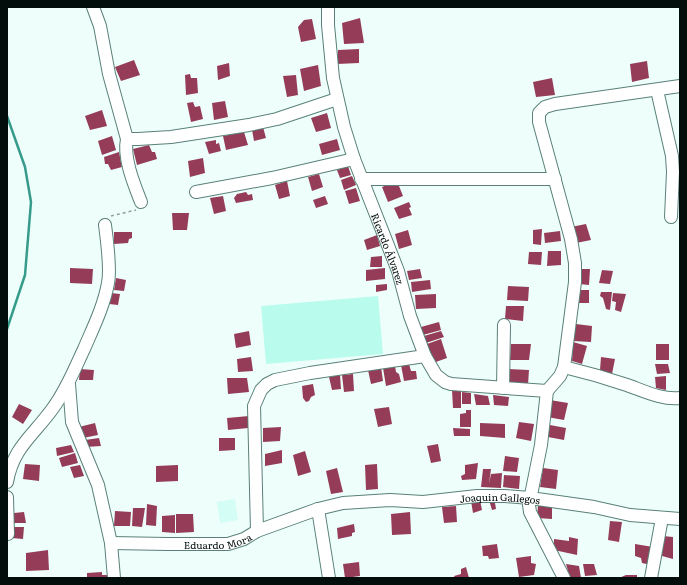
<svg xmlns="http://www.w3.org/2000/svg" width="687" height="585" viewBox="0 0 687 585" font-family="Literata,serif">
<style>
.built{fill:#d4fdf5}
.pitch{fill:#b9fcee}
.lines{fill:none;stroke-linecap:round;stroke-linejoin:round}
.stream{stroke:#379b8c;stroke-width:2.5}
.building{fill:#953c59}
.minor-casing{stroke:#5a8079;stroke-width:14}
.path{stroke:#91a09d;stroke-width:1.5;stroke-dasharray:3 3;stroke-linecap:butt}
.minor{stroke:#fff;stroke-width:12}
.labels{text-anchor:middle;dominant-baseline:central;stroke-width:4;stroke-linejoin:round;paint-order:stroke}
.street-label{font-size:10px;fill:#020e0c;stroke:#eefffb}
</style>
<rect width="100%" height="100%" fill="#eefffb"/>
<path class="built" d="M235 499 238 520 220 523 217 502Z"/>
<path class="pitch" d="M378 296 383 354 266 364 261 306Z"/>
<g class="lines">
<path class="stream" d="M7 116 25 167 31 202 25 275 7 329"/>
</g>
<path class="building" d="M360 18 364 43 344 44 342 23Z
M312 19 316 39 301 42 298 27 304 20Z
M359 49V63L337 64 338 50Z
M134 60 140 75 121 81 115 67Z
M647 61 649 78 632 82 630 64Z
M229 63 230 76 218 80 217 66Z
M318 65 321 86 304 91 300 69Z
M190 74 191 78H197L198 93 186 95 185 75Z
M296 75 298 95 287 97 283 76Z
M552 78 555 95 536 97 533 82Z
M225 101 228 117 214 120 212 103Z
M193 102 195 107 200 106 203 119 191 122 187 103Z
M102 110 107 126 90 130 85 116Z
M327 113 331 128 316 132 311 118Z
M263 127 266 138 254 141 252 130Z
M244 132 248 145 226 150 223 136Z
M112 136 116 150 102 155 98 141Z
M337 139 340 150 322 155 319 144Z
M216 140V144L219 143 221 151 209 154 205 142Z
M149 145 152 152H155L157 159 137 165 133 149Z
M119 152 122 167 111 170 108 164H105L104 157Z
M203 158 205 173 190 177 188 161Z
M348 166 351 175 340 178 337 170Z
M319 174 323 187 312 191 308 177Z
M352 176 356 185 344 190 341 180Z
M287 181 290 196 279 199 275 185Z
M397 181 403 196 388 202 382 187Z
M356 188 360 201 349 204 345 191Z
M246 192 248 195 252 194 253 200 236 203 234 198 237 194Z
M223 196 226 211 214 214 210 198Z
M325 196 328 204 316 208 313 200Z
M409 202 411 207 409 208 412 215 399 219 394 208Z
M172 213H189L187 230H173Z
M586 224 591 240 576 243 571 227Z
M542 229 541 245 533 244V230Z
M408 230 412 245 399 249 395 234Z
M560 231 561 241 545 243 544 233Z
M114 232H132V238L129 239 128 243 114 244Z
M377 235 380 246 367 250 364 240Z
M548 251H561V265L547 266Z
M529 252H542L541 265 528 264Z
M382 256V267H370L371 257Z
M70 268 93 269 92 284 70 283Z
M385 268V279L366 281V270Z
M420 269 422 278 409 280 407 271Z
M580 269H590L589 285 579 284Z
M602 270 613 271 610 284 599 283Z
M116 278 126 280 124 291 114 290Z
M430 280 431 289 412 292 411 282Z
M387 284V290L376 292V285Z
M508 286 529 287 528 301 507 300Z
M580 290H589V303H579Z
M601 292H612L610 310 606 309 603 298 600 296Z
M111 293 120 294 118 305 109 304Z
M613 293 626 294 621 312 615 310 616 302 612 301Z
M436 294V308L416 309 415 295Z
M506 306H524L523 321 505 319Z
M439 322 441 330 423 335 421 327Z
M576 324 592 326 591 342 573 341Z
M249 331 251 345 236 348 234 334Z
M441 331 444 337 426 343 424 336Z
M441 339 447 358 433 363 427 344Z
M573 342 587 346 582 364 572 361Z
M511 344H531L529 360H510Z
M656 344H669V360H656Z
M251 357 253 371 238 372 237 359Z
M601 357 615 359 612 374 600 370Z
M409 364 411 371H416L417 379 404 381 401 365Z
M655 364H668L670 373 657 374Z
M395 366 396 372 399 374 401 382 386 386 383 368Z
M381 367 383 381 371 384 368 370Z
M80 369 94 370 93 380H79Z
M508 369 529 370 528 385 507 383Z
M353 374 354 391 344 392 342 375Z
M340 375 341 389 332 390 329 377Z
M666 376V390L656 388 655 377Z
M227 378H247L249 392 228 394Z
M313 384 315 395 311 397 309 401 306 402 303 398 302 386Z
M452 390 461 391V408H453Z
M462 392 471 393V404H462Z
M474 394 488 396 490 405H476Z
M493 395 509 397 508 406 494 405Z
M550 400 568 403 564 420 547 417Z
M19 404 32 410 23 424 12 417Z
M389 407 392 424 378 427 374 409Z
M466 410H471V427H460V414L466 413Z
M249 416 248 428 228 430 227 418Z
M519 422 534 424 531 441 516 438Z
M95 423 98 435 83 438 79 427Z
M480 423 505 424V438L480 436Z
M550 425 566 428 564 440 548 437Z
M281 427 280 441 263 442V428Z
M453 428 470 429V436H454Z
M99 438 101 446 86 447 85 440Z
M219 438H235V450L219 451Z
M438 444 441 461 431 463 427 446Z
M71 445 74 452 57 456 56 448Z
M282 450V463L265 466V454Z
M305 451 311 472 298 476 293 455Z
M75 453 78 463 62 467 59 458Z
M505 456 519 458 517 472 503 471Z
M478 463 476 479 462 480 461 476 465 474V465Z
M25 464 40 465 39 481 23 479Z
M377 464 378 489 366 490 365 465Z
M80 465 84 476 74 478 70 467Z
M178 465V481L156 482V466Z
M337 468 343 492 331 494 326 471Z
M543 468 558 470 556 489 540 487Z
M483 469H491L489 484 491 474 502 473 501 488 481 487Z
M504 475 520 476 519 489 503 487Z
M480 500 482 510 473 513 471 501Z
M489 500 503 502 495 503 496 509 492 510Z
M147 504 157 506 156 526 146 525Z
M538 505H552V519L537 518Z
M456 506 457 522 444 523 442 507Z
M133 508H145L142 527 132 526Z
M115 511 131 512 130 526H114Z
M24 512 26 523H13L14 513Z
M410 512 411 534 392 535 391 514Z
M176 514H193L194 532 176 533Z
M175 515V533L162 532V516Z
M610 521 622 522 619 542 608 540Z
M354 524 355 532 352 533V536L338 539 337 528Z
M12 527H24L23 539 12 538Z
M663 536 673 537V559L662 556Z
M569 537 578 539 577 555 554 550V539L569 541Z
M497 544 499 558 489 559 488 556H483L482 546Z
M635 544 653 547 651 565 642 563 641 558 635 556Z
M48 550 49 570 26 571V553Z
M531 556V563L536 564 534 575 519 577 516 558Z
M359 562 360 576 345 578 343 564Z
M566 564 579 566 581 578H570Z
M583 564H594L597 575 585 576Z
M466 567 469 578H455L454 576 461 574V569Z
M102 572V575H108V578H87V573Z
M626 575H637V578H619Z"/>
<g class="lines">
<defs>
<g id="minor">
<path d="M93 7 100 26 109 74 127 139H138L171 137 249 125 277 119 337 99"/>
<path id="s1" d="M328 7V25L333 78 344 127 354 159 398 271 410 316 425 356 436 375 445 382 451 384 547 391"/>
<path d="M657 90 672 156 673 172 671 217"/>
<path d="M127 139C123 158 134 184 141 202"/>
<path d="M361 179H555"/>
<path d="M196 192 272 178 354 159"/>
<path d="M564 367C585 372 606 378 627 385 644 391 662 400 680 398"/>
<path d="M69 384 72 422 98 485 111 543 114 578"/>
<path d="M503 388 504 325"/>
<path d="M7 482C13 447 34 435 53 408 67 389 74 370 84 349 93 328 104 306 108 283 111 268 107 241 105 225"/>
<path d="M7 497 8 534"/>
<path d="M318 509 329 578"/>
<path d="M257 531 254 406 261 390 267 384 275 380 310 373 425 356"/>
<path id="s2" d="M111 543 168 544H228L244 539 257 531 318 509 343 503 390 500 423 502 477 496H505L530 498 594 507 630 515 680 519"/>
<path d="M564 578 530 512 529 505 541 445 547 391 560 376 564 367 575 282V263L571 239 539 122V113L545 107 555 104 680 86"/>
<path d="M651 578 662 518"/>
</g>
</defs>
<use href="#minor" class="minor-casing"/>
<path class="path" d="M111 216 136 210"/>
<use href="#minor" class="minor"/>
</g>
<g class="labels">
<g class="street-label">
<text stroke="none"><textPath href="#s1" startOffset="251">Ricardo Álvarez</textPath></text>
<text stroke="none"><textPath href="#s2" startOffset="397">Joaquin Gallegos</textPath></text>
<text stroke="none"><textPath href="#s2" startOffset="107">Eduardo Mora</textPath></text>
</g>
</g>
<rect width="687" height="585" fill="none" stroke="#020e0c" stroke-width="16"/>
</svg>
